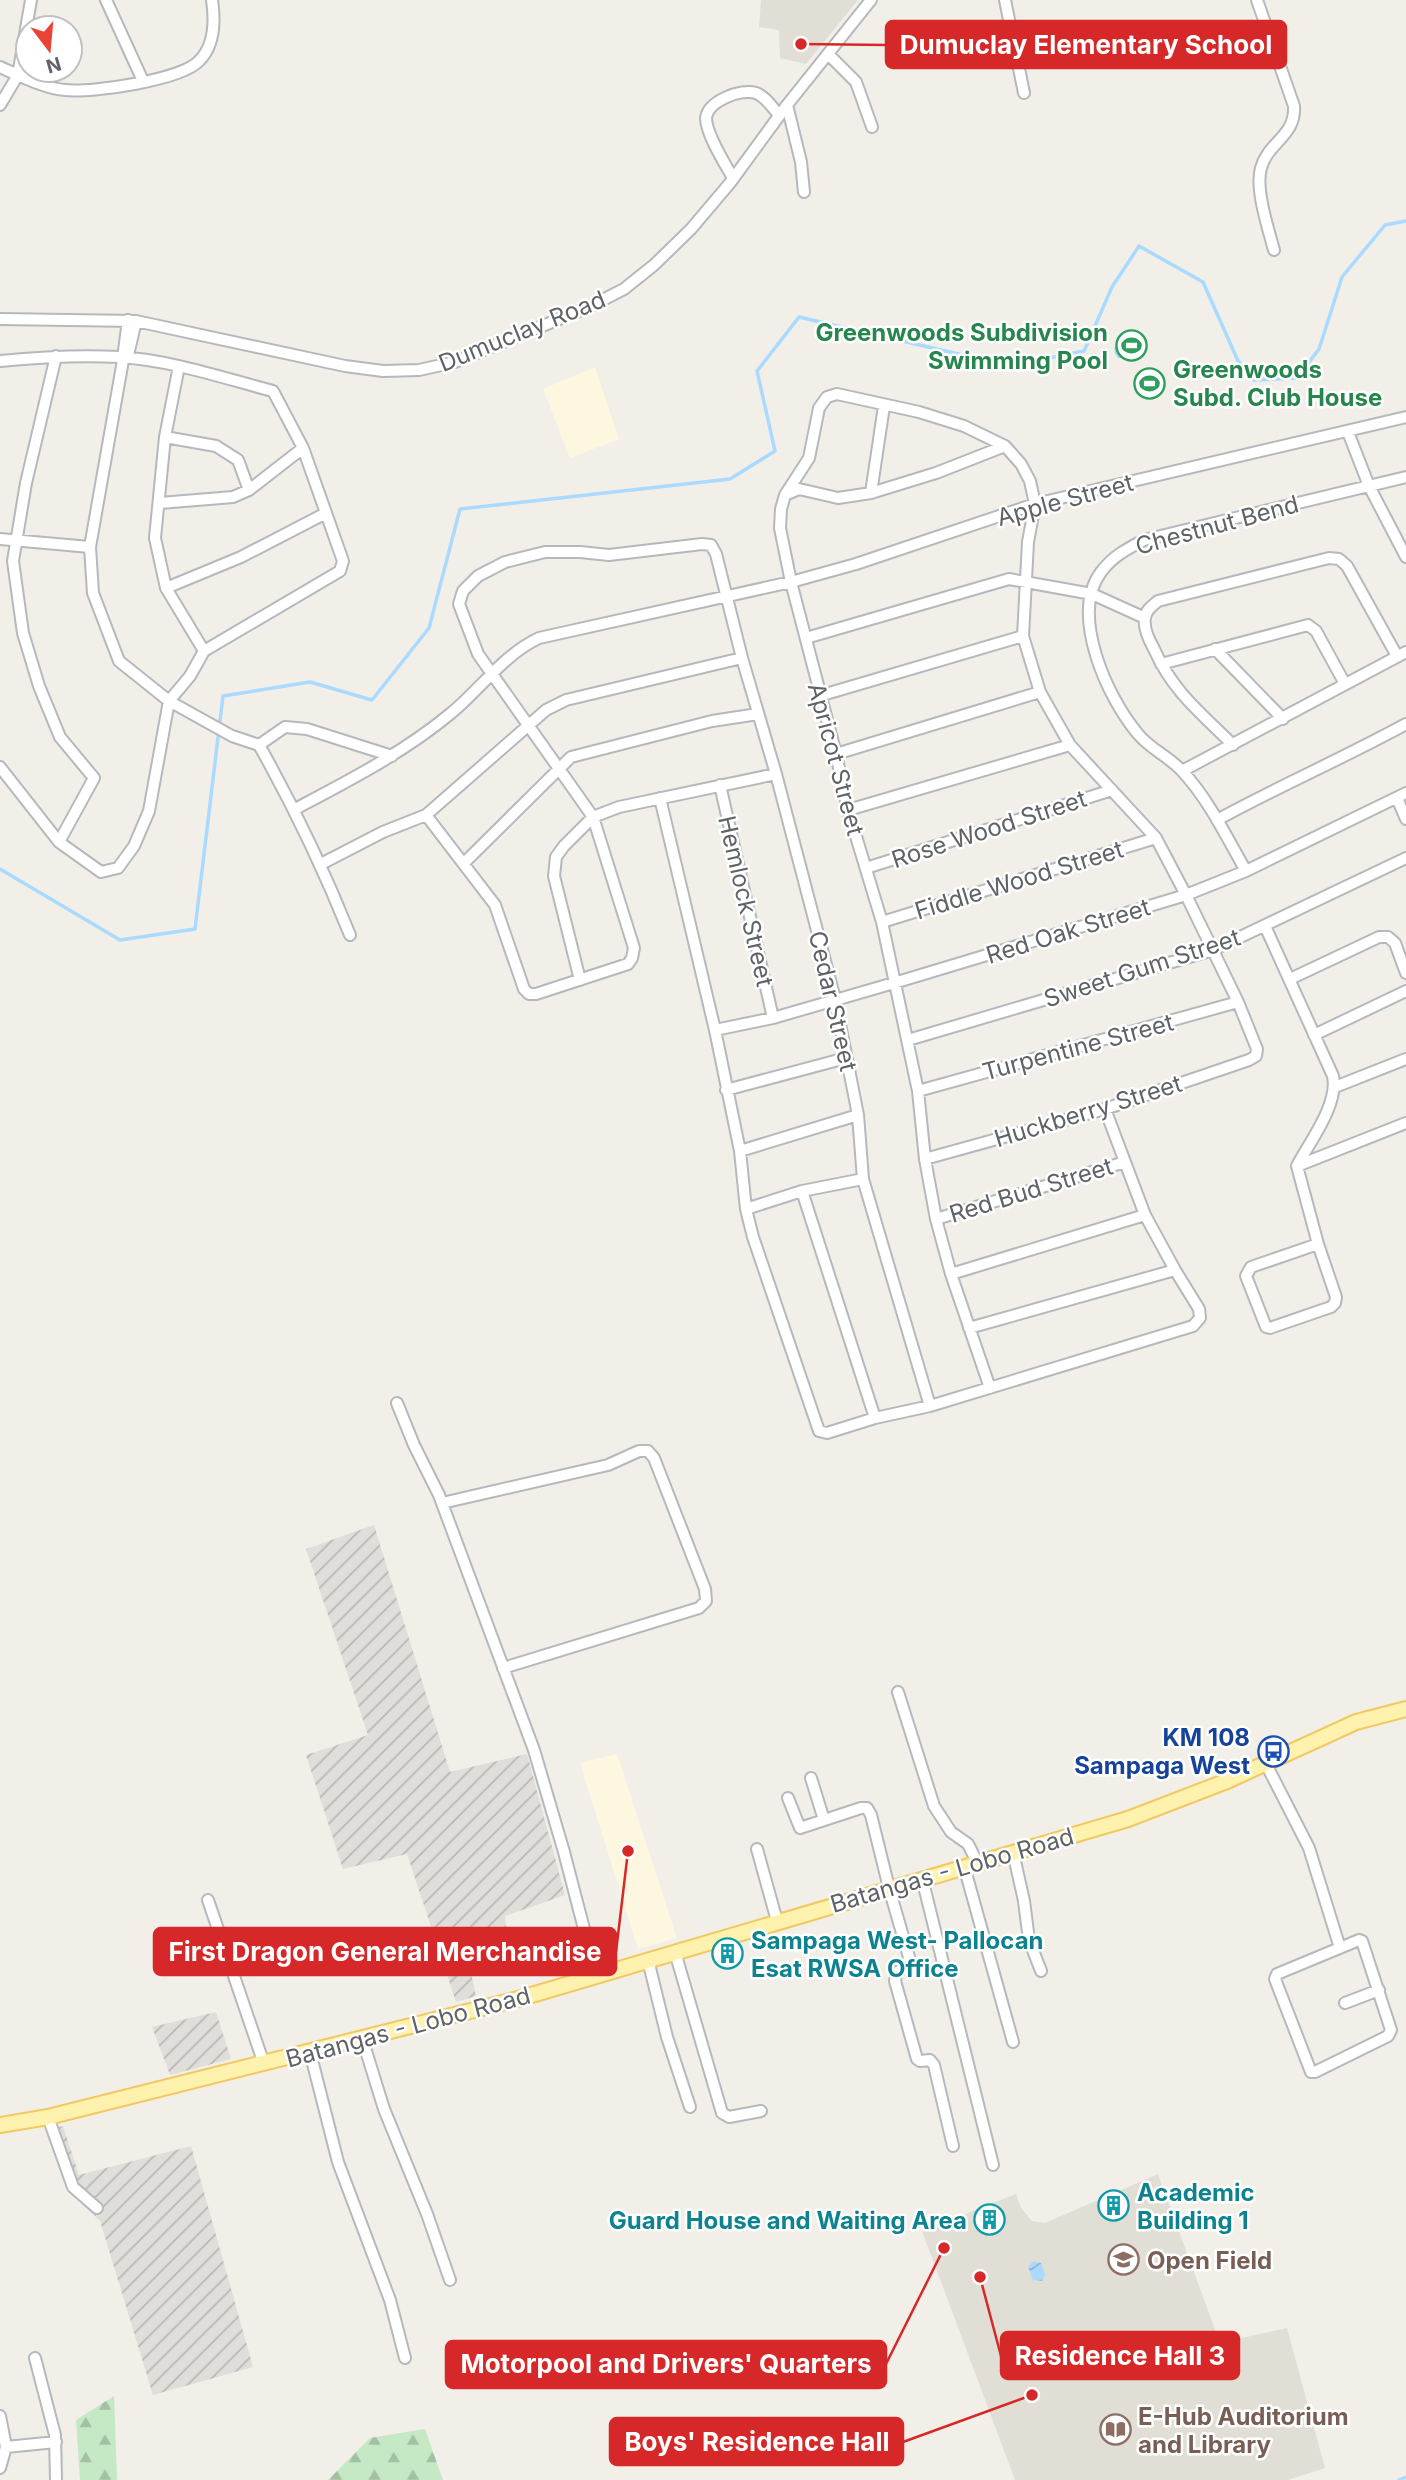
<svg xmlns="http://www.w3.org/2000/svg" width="1406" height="2480" viewBox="0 0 1406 2480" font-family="Inter,sans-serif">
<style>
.commercial{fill:#fef7e0}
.industrial{fill:url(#industrial-furrows)}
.education{fill:#e1ded6}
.forest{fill:url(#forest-firs)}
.water{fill:url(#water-waves)}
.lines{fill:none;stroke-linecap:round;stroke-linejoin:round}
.stream{stroke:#aadaff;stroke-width:3.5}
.minor-casing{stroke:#b5b8bc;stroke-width:14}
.major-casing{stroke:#f2c960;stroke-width:18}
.minor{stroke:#fff;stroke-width:10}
.major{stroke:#fff2af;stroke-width:14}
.labels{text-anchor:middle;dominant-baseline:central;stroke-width:5;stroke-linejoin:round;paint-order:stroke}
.street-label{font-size:24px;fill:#5f6368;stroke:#fff}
.leisure-label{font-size:24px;font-weight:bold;fill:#27864d;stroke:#fff;text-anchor:end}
.transit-label{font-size:24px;font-weight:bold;fill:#164399;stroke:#fff;text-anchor:end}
.culture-label{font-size:24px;font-weight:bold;fill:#0d838f;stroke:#fff;text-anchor:start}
.education-label{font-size:24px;font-weight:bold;fill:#785e54;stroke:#fff;text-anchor:start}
.leader{fill:none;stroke:#d62828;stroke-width:2.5}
.callout-dot{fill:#d62828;stroke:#fff;stroke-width:2.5}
.callout{fill:#d62828;stroke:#d62828;stroke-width:2.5}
.callout-label{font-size:26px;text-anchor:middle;font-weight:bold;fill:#fff}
</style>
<defs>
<pattern id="industrial-furrows" width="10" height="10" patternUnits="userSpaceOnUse" patternTransform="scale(1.75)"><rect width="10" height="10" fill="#e0deda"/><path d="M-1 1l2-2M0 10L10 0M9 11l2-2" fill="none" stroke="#b9b8b5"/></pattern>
<pattern id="forest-firs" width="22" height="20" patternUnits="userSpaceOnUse" patternTransform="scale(1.75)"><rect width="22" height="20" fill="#c5e8c5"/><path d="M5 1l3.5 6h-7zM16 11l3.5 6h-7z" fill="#a3c0a4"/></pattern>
<pattern id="water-waves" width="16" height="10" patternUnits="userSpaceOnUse" patternTransform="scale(1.75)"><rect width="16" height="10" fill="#aadaff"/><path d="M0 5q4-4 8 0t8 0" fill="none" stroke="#8eb4d2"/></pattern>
</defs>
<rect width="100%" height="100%" fill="#f1efe8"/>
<path class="commercial" d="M595 367 619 439 570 458 543 389Z
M617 1754 677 1938 638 1949 580 1763Z"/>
<path class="industrial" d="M374 1525 450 1772 527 1754 565 1895 505 1916 508 1950 469 1963 476 1996 456 2002 407 1854 343 1869 306 1755 368 1735 306 1549Z
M216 2012 231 2059 170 2075 152 2027Z
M63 2126 79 2175 191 2146 253 2367 153 2395 100 2221 70 2191 47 2130Z"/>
<path class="education" d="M761 0H858L806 64 780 58 779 30 759 27Z
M1158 2174 1220 2343 1287 2328 1325 2468 1288 2480H1015L922 2231 1016 2194 1021 2208 1032 2221 1045 2223Z"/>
<path class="forest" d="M114 2396 117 2480H80L76 2420Z
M425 2429 443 2480H328L370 2438Z"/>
<path class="water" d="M1132 334 1142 335 1146 341 1144 349 1137 353 1128 354 1126 358H1118L1115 354 1114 348Z
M1033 2261 1041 2263 1045 2274 1042 2281 1033 2280 1028 2267Z"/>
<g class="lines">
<path class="stream" d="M0 869 120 940 195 929 223 696 310 682 372 700 429 628 460 509 730 479 775 451 757 371 799 317 1010 366 1084 351 1112 287 1139 246 1203 282 1238 361 1254 380 1297 378 1319 349 1342 277 1385 225 1406 221
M1399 2480 1406 2477"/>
<defs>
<path id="minor" d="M106 0 143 81
M1005 0 1024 93
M1257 0 1294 106C1296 136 1268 142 1261 168 1255 189 1268 228 1274 250
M828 54 856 82 872 127
M0 67C18 75 46 89 65 90 93 93 181 80 199 61 215 45 215 20 212 0
M0 105 18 75 31 0
M787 105 801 162 804 192
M733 178C725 164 706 134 706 118 708 101 741 88 756 93 766 97 772 107 779 115
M0 319 136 321 345 366 383 371 419 370 455 362 591 306 624 289 654 265 691 229 730 183 787 105 871 0
M128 320 122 366 90 547 93 593 119 661 169 701 232 736 259 745C294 807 323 868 350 935
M128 355 136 321
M56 356 26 483 13 561 23 633 39 686 60 737 94 778 59 842
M0 361C40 357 79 355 119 357 171 360 223 378 273 391L303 448 343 561 340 571 204 651 190 676 169 701 149 811 134 846 118 868 101 872 59 842 0 767
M179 366 165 437 155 538 166 588 204 651
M1348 432 1369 486 1406 557
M165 437 216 446 238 460 249 490
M871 493 884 406
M785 495 809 458 819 408 827 397 837 394 919 412 964 426 1005 446
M160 503 233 497 249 490 303 448
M0 539 90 547
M166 588 241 557 326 513
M806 638 1009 579 1092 594 1145 618
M1215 649 1283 719
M1161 664 1308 625 1316 631 1345 684
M819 696 1023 636
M259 745 285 727 307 729 392 756
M1233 745C1201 713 1173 692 1154 649 1149 640 1143 628 1145 618 1146 610 1152 606 1158 601L1329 558 1339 559 1347 566 1397 656
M836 754 1040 692
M1182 771 1406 652
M720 785 773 1018
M660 798 715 1030 740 1151 746 1209 753 1237 819 1431 827 1433 875 1418 930 1406 1193 1326 1200 1318 1199 1309 1175 1270 1145 1215 1105 1109
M1397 798 1406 819
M295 809C348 781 403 753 450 714 481 689 503 655 539 638L791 582 856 564 1035 504 1406 417
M848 810 1070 745
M426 815 495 905 524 989 529 994H536L628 964 632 958 634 948 593 817 478 654 459 604 463 591 478 576 505 562 545 552H580L609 555 702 544 711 545 716 554 742 658 776 774 835 999 858 1115 863 1179 930 1406
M1217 820C1279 786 1344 758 1406 724
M464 863 571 757 712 721 758 714
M321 864 383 832 426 815 546 710 566 700 742 658
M866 868 1112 790
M1246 871C1227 838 1209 800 1183 772 1170 757 1150 749 1138 734 1108 699 1069 615 1101 572 1113 556 1127 549 1144 540L1406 477
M882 922 1156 838
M1265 926 1333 1076C1339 1104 1310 1141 1297 1166L1318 1244 1336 1297 1335 1303 1331 1307 1270 1328 1266 1327 1246 1276 1251 1267 1318 1244
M1290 979 1379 937H1388L1395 943 1406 973
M580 980 554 876 556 857 564 846 593 817 619 807 776 774
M715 1030 773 1018 894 983 1186 895 1246 871 1406 793
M1314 1035 1406 991
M908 1040 1213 950 1406 858
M1335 1087 1406 1059
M726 1090 846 1058
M918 1091 1238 1002
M740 1151 858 1115
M925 1159 1105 1109 1249 1060 1256 1056 1257 1049 1238 1002 1186 895 1156 838 1070 745 1040 692 1023 636 1028 542 1035 504 1030 481 1021 464 1005 446 936 473 871 493 838 498 799 489 785 495 781 509 780 528 791 582 836 754 848 810 882 922 918 1091 925 1159 936 1219 951 1274 990 1388
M1297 1166 1406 1123
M802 1191 875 1418
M746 1209 802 1191 863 1179
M936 1219 1125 1162
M951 1274 1145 1215
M969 1328 1175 1270
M397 1403 414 1445 439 1495 534 1750 564 1852 596 1975
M442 1503 608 1465 639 1451H648L654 1458 705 1589 706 1601 699 1608 503 1668
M898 1692 934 1806 951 1832 968 1844 977 1862
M1265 1762 1309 1848 1340 1948
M811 1778 824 1820
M788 1798 800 1828 861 1808H867L871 1815 889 1888 909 1957 906 1967 897 1972 895 1981 917 2059 920 2061 930 2060 934 2065 953 2146
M757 1849 777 1921
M1013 1852 1024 1901 1029 1940 1041 1971
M964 1866 1013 2042
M922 1878 993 2165
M208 1900 264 2064
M1359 1940 1362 1941 1391 2030 1388 2036 1315 2072H1311L1275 1979 1277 1974Z
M675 1952 722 2113 729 2117 761 2111
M648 1960 667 2037 690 2107
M1345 2003 1379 1990
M362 2038 384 2109 427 2214 450 2280
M310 2052 338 2162 390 2300 405 2358
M48 2117 73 2187 97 2208
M35 2358 55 2435 56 2480
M0 2416 6 2447 0 2468
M6 2447 56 2442"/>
<path id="major" d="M0 2125 48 2117 518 1999 1128 1819 1227 1781 1356 1722 1406 1709"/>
</defs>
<use href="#minor" class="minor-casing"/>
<use href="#major" class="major-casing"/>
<use href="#minor" class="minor"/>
<use href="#major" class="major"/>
</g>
<defs>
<symbol id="stadium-ring" viewBox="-11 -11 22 22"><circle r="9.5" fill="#fff" stroke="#2e9e5b" stroke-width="1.5"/><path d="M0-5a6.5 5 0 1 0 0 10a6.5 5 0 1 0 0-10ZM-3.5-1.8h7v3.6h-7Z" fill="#2e9e5b"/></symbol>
<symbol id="bus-ring" viewBox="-11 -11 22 22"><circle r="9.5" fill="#fff" stroke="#1a4fb4" stroke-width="1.5"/><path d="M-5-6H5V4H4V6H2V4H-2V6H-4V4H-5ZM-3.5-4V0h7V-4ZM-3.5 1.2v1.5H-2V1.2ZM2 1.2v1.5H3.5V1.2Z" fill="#1a4fb4"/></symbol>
<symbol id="building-ring" viewBox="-11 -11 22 22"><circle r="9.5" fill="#fff" stroke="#0f9aa8" stroke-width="1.5"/><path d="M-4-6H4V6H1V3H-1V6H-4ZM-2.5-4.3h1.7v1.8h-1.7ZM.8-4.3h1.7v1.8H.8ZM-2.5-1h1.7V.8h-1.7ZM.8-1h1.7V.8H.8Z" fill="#0f9aa8"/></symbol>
<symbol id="school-ring" viewBox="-11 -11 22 22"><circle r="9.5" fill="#fff" stroke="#8d6e63" stroke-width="1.5"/><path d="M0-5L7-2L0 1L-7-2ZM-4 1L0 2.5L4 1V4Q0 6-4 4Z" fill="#8d6e63"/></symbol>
<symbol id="library-ring" viewBox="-11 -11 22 22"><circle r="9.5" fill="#fff" stroke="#8d6e63" stroke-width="1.5"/><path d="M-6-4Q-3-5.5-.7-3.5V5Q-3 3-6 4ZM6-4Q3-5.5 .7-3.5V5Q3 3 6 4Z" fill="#8d6e63"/></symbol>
</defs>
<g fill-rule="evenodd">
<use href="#stadium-ring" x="1114" y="328" width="35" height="35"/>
<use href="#stadium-ring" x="1132" y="366" width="35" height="35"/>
<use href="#bus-ring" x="1256" y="1734" width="35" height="35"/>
<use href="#building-ring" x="710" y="1936" width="35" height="35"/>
<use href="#building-ring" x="1096" y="2188" width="35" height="35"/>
<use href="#building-ring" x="972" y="2202" width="35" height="35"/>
<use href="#school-ring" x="1106" y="2242" width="35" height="35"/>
<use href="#library-ring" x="1098" y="2412" width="35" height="35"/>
</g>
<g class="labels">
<g class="street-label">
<text transform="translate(522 331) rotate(-22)">Dumuclay Road</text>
<text transform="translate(1065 500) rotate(-15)">Apple Street</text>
<text transform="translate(1217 525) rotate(-15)">Chestnut Bend</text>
<text transform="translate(836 759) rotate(75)">Apricot Street</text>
<text transform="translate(989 829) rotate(-18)">Rose Wood Street</text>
<text transform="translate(1019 880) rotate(-17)">Fiddle Wood Street</text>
<text transform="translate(746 901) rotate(77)">Hemlock Street</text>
<text transform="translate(1068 931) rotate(-17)">Red Oak Street</text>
<text transform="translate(1142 968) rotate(-18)">Sweet Gum Street</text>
<text transform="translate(833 1001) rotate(77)">Cedar Street</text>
<text transform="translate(1078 1047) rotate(-15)">Turpentine Street</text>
<text transform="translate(1088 1111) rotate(-17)">Huckberry Street</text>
<text transform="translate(1031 1190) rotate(-17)">Red Bud Street</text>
<text transform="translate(952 1870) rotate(-16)">Batangas - Lobo Road</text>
<text transform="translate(408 2027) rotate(-15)">Batangas - Lobo Road</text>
</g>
<g class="leisure-label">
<text x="1108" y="332">Greenwoods Subdivision<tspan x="1108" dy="28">Swimming Pool</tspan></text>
<text x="1173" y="369" text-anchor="start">Greenwoods<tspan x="1173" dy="28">Subd. Club House</tspan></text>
</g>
<g class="transit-label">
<text x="1250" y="1737">KM 108<tspan x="1250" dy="28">Sampaga West</tspan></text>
</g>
<g class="culture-label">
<text x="751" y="1940">Sampaga West- Pallocan<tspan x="751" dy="28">Esat RWSA Office</tspan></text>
<text x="1137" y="2192">Academic<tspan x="1137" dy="28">Building 1</tspan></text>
<text x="967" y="2220" text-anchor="end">Guard House and Waiting Area</text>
</g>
<g class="education-label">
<text x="1147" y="2260">Open Field</text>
<text x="1138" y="2416">E-Hub Auditorium<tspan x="1138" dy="28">and Library</tspan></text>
</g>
</g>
<path class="leader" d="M801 44L886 45M628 1851L616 1952M980 2277L1001 2356M944 2248L886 2364M1032 2395L903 2442"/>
<g class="callout-dot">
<circle cx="801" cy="44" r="7"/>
<circle cx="628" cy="1851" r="7"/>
<circle cx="980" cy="2277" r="7"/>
<circle cx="944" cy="2248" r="7"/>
<circle cx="1032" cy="2395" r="7"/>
</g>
<g class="callout">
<rect x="886" y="21" width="400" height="47" rx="7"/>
<rect x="154" y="1928" width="462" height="47" rx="7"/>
<rect x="1001" y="2332" width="238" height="47" rx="7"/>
<rect x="446" y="2341" width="440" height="47" rx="7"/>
<rect x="610" y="2418" width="293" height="47" rx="7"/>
</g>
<g class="callout-label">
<text x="1086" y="54">Dumuclay Elementary School</text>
<text x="385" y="1961">First Dragon General Merchandise</text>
<text x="1120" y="2365">Residence Hall 3</text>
<text x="666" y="2373">Motorpool and Drivers' Quarters</text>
<text x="757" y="2451">Boys' Residence Hall</text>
</g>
<g transform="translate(49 49) rotate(164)"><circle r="33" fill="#ffffff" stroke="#bfc1c3" stroke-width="2"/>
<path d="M0-5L12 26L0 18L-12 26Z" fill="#ea4335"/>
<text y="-10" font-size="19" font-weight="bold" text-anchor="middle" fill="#5f6368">N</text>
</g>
</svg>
